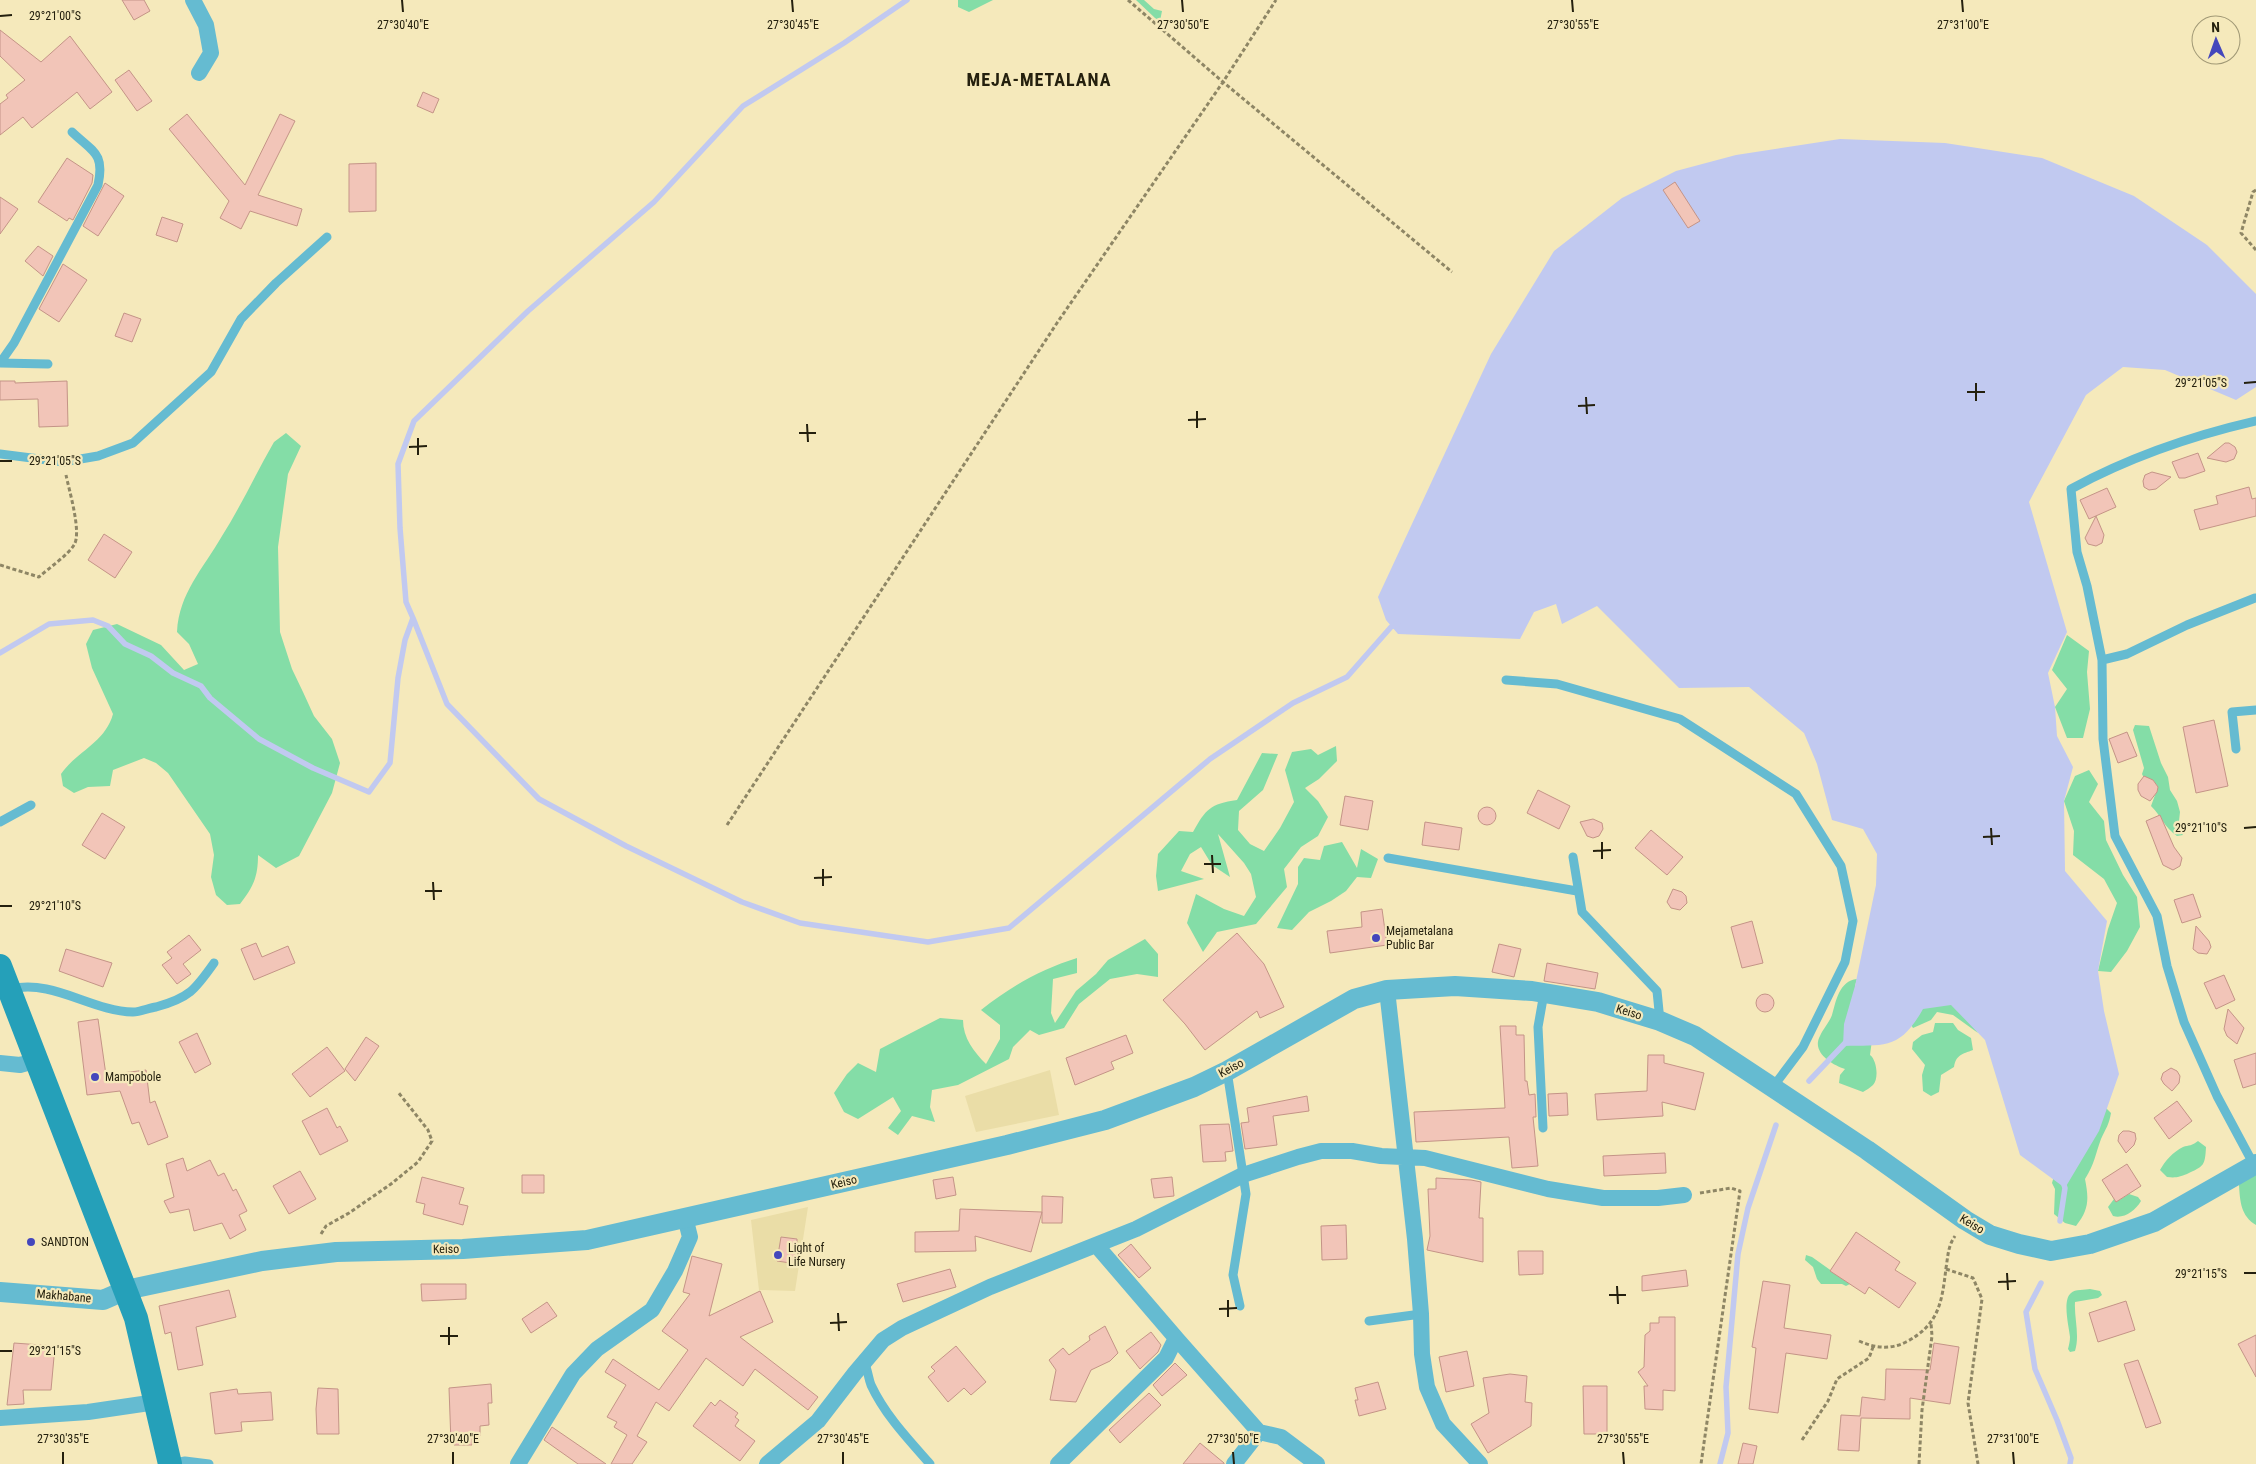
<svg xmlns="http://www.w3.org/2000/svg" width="2256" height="1464" viewBox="0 0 2256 1464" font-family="'Roboto Condensed',sans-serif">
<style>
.built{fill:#eadda7}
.green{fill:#84dda7}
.water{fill:#c1c9f0}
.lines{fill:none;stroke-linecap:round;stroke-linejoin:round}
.stream{stroke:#c1c9f0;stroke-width:5.5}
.building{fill:#f2c5b8;stroke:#c49487}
.path{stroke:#8e8665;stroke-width:3;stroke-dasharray:4 2.5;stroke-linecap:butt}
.service{stroke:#65bbd1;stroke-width:9}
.minor{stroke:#65bbd1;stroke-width:16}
.tertiary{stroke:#65bbd1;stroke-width:20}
.secondary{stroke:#25a0b9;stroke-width:24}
.ticks{fill:none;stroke:#24200e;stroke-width:2}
.poi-dot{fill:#4447bc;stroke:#f5e9bb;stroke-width:2}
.labels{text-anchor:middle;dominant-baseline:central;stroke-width:4.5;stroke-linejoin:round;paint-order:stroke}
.poi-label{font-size:12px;fill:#24200e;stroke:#f5e9bb;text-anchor:start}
.street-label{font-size:12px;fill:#24200e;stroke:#f5e9bb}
.district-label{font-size:18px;font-weight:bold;letter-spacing:1px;fill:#24200e;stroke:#f5e9bb}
.ticks-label{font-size:12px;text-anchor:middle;fill:#24200e;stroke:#f5e9bb;stroke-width:4.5;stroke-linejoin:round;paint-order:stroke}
</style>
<rect width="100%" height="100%" fill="#f5e9bb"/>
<path class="built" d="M1050 1070 1059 1115 976 1132 965 1096Z
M808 1207 795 1291 759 1290 751 1220Z"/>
<path class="green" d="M958 0H993L969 12 958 7Z
M1136 0H1144L1154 9 1162 11 1160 21 1155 18Z
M286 433 301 446 288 474 278 547 280 632 292 669 303 692 314 716 332 739 340 763 332 793 299 856 276 868 258 855C258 878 253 887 240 904L227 905 216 895 211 877 214 855 210 834 168 773 156 763 144 758 113 770 110 786 88 787 74 793 63 786 61 774C77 751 105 743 113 714L92 668 86 644 93 630 117 624 161 645 184 670 198 664 189 644 177 632C179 593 203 569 222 536 241 506 256 473 274 442Z
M2067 635 2089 651 2087 672 2090 709 2083 738H2067L2055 707 2067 689 2052 670Z
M2135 725 2149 726 2161 763 2168 777 2170 790 2177 801 2180 812 2179 821 2183 835 2177 836C2164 827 2162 817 2151 806L2158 787 2153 780 2144 778 2142 774 2144 768 2133 730Z
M1336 746 1337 761 1319 779 1305 788 1318 801 1328 817 1318 836 1301 847 1284 869 1287 887 1256 924 1217 932 1203 952 1187 923 1196 894 1224 909 1244 916 1256 897 1251 874 1244 863 1218 834 1230 877 1212 865 1201 847 1190 854 1181 871 1204 879 1158 891 1156 876 1158 854 1179 831 1193 832C1206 809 1210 804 1237 800L1262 753 1278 754 1263 790 1239 811 1238 830 1250 844 1264 851 1280 828 1294 802 1285 770 1292 752 1311 749 1318 755Z
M2089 770 2098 784 2089 802 2104 821 2106 840 2123 875 2137 897 2140 927 2127 951 2111 972 2098 971 2108 929 2117 903 2104 879 2073 855 2074 831 2064 801 2075 776Z
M1342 842 1357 868 1361 849 1378 859 1371 878 1357 877 1346 891 1331 901 1309 912 1292 930 1277 928 1298 884V867L1304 858 1320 860 1324 846Z
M1145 939 1158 954V977L1137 974 1110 979 1079 1004 1064 1028 1039 1035 1030 1030 1013 1047 1009 1059 958 1085 932 1090 930 1107 935 1122 912 1116 898 1135 888 1128 901 1111 893 1097 858 1119 844 1112 834 1093 847 1074 858 1063 876 1072 880 1049 940 1018 963 1020C963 1038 974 1052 986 1064L1000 1039V1025L981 1010C1010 987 1041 969 1077 958V973L1053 979 1051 1013 1055 1023 1076 991 1096 974 1108 960Z
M1857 979 1855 986 1872 1040 1870 1055C1877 1060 1879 1079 1873 1085 1870 1088 1866 1090 1863 1092L1839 1083 1840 1075 1845 1069C1832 1065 1811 1052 1820 1036 1823 1029 1829 1023 1832 1015 1836 1001 1839 981 1857 979Z
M1945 991 1978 1033 1953 1015 1937 1012 1931 1020 1913 1028 1906 1017Z
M1935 1023H1953L1958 1030 1971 1038 1973 1050C1962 1054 1956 1055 1954 1067L1941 1075 1939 1092 1931 1096 1923 1091 1922 1075 1925 1065 1912 1049 1913 1042 1922 1035 1933 1032Z
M2103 1105 2111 1113C2109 1125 2106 1128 2101 1139 2095 1155 2095 1163 2085 1179 2089 1199 2089 1210 2076 1226L2065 1223 2054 1214 2055 1189 2052 1183 2054 1176Z
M2198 1141 2206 1147C2205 1166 2204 1166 2187 1174 2179 1177 2176 1178 2167 1177L2160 1170C2165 1161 2173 1152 2183 1147 2189 1145 2192 1146 2198 1141Z
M2256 1174V1225C2241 1216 2240 1202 2239 1185L2247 1177Z
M2129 1194 2138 1197 2141 1201C2135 1211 2124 1219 2113 1216L2108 1207 2114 1199 2116 1202Z
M1806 1255 1812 1257 1850 1284 1846 1286 1842 1284H1821L1817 1279 1813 1267 1805 1260Z
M2090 1289 2100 1291 2102 1295 2098 1298 2075 1302C2074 1318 2080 1335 2075 1351L2070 1352 2068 1349C2069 1345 2070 1341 2070 1337 2069 1327 2062 1300 2071 1293 2075 1289 2085 1290 2090 1289Z"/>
<path class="water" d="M1840 139 1945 143 2042 158 2134 196 2207 245 2256 294V387L2236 400 2165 370 2123 367 2086 395 2029 502 2067 632 2048 673 2055 707 2057 736 2073 767 2064 801 2065 871 2107 921 2098 971 2104 1011 2119 1074 2099 1131 2065 1188 2020 1155 1985 1040 1951 1005 1923 1009C1900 1050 1885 1045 1843 1046L1844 1024 1855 986 1876 885 1877 854 1863 829 1832 820 1817 764 1804 733 1749 687 1679 688 1597 606 1562 624 1556 604 1534 612 1520 639 1398 634 1386 620 1378 597 1491 354 1554 251 1622 198 1676 171 1736 155Z"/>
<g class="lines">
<path class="stream" d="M413 618 447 704 539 799 626 846 742 902 800 923 928 942 1009 928 1210 759 1293 703 1347 677 1391 627 1398 624
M0 653 49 624 93 620 108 626 125 644 151 656 173 673 201 686 210 698 259 739 313 768 369 792 390 763 398 678 405 640 413 618 406 602 400 528 398 464 414 421 528 311 654 202 743 106 844 43 907 0
M1809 1081 1847 1041
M2060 1221 2065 1188 2063 1182
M2041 1283 2026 1312 2035 1369 2057 1420 2071 1458 2070 1464
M1720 1464 1728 1433 1726 1387 1738 1254 1748 1208 1776 1125"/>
</g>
<path class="building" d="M122 0H144L150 11 134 20Z
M0 30 41 62 70 36 112 92 90 109 77 92 32 128 23 117 0 135V104L8 98 6 95 25 80 0 56Z
M129 70 152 101 137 111 115 80Z
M423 92 439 99 433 113 417 106Z
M187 114 245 185 280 114 295 121 258 195 302 209 297 226 250 211 241 229 220 218 229 201 169 129Z
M67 158 93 175 92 183 73 220 69 218 67 221 38 202Z
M376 163V211L349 212V164Z
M1675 182 1700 221 1688 228 1663 190Z
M105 183 124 196 98 236 83 226Z
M0 197 18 209 0 234Z
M162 217 183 224 177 242 156 235Z
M38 246 53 256 43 276 25 261Z
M63 264 87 280 59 322 39 309Z
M124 313 141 319 132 342 115 336Z
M0 381H15V383L67 381 68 426 39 427 38 399 0 400Z
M2225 443H2229L2235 447 2237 452 2234 459 2226 462 2207 458Z
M2198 453 2205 471 2185 478H2179L2172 462Z
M2152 472 2171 477 2156 489 2149 490 2144 487 2143 481 2145 475Z
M2249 487 2252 499 2256 498V516L2200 530 2194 510 2218 504 2216 496Z
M2107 488 2116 507 2089 519 2080 500Z
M2096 516 2104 535 2102 543 2096 546 2088 544 2085 538Z
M104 534 132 552 115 578 88 560Z
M2214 720 2228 786 2196 793 2183 727Z
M2127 732 2137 756 2118 763 2109 739Z
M2144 776 2153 780 2158 787 2157 792 2150 801 2141 796 2138 790V784Z
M1538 790 1570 806 1559 829 1527 813Z
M1345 796 1373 801 1368 830 1340 825Z
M1478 816a9 9 0 1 1 18 0a9 9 0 1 1-18 0Z
M102 813 125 827 105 859 82 845Z
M2160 815 2174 847 2182 858 2180 866 2173 870 2163 865 2146 821Z
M1593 819 1602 823 1603 829 1599 836 1593 838 1587 836 1580 822Z
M1425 822 1462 828 1459 850 1422 845Z
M1651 830 1683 857 1667 875 1635 848Z
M1673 889 1682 892 1686 896 1687 903 1680 910 1671 908 1667 902Z
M2193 894 2201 917 2182 923 2174 900Z
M1382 909 1387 945 1330 953 1327 931 1362 927 1361 912Z
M1752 921 1763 963 1742 968 1731 927Z
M2196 926 2209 941 2211 947 2207 954 2198 953 2193 949Z
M1237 933 1264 964 1284 1007 1260 1018 1257 1011 1205 1050 1185 1024 1163 1000Z
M189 935 201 950 183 964 191 974 177 984 162 965 172 958 167 952Z
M256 943 262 957 288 946 295 963 254 980 241 949Z
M1499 944 1521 949 1514 977 1492 972Z
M66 949 112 963 103 987 59 971Z
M1547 963 1598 973 1595 989 1544 981Z
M2224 975 2235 1000 2216 1009 2204 983Z
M1756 1003a9 9 0 1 1 18 0a9 9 0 1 1-18 0Z
M2228 1009 2244 1028 2237 1044 2227 1036 2224 1029Z
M98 1019 106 1075 146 1070 150 1103 155 1101 168 1137 148 1145 139 1122 132 1124 120 1091 87 1095 78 1022Z
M1500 1026H1516V1035H1524L1525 1081H1527L1529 1095 1535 1094 1536 1117H1533L1538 1166 1512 1168 1509 1137 1416 1142 1414 1112 1505 1108Z
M197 1033 211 1064 195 1073 179 1042Z
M1126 1035 1133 1053 1111 1062 1114 1069 1075 1085 1066 1058Z
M366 1037 379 1046 355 1081 345 1069Z
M327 1047 345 1071 310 1097 292 1074Z
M2256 1053V1084L2243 1088 2234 1060Z
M1648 1055H1664V1063L1704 1073 1695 1110 1662 1102 1663 1116 1597 1120 1595 1094 1647 1091Z
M2171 1068 2177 1071 2180 1076 2179 1083 2172 1091 2164 1084 2161 1079 2163 1073Z
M1567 1093 1568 1115 1549 1116 1548 1094Z
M1307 1096 1309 1111 1273 1116 1277 1145 1245 1149 1241 1123 1249 1122 1247 1108Z
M2177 1101 2192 1121 2169 1139 2154 1118Z
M327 1108 337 1128 340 1126 348 1141 320 1155 302 1121Z
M1229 1124 1233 1151 1225 1152 1226 1161 1203 1162 1200 1125Z
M2123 1131H2129L2135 1133 2136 1139 2134 1145 2126 1153 2118 1141 2119 1135Z
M1665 1153 1666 1173 1604 1176 1603 1156Z
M183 1158 187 1171 210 1160 218 1176 224 1173 233 1191 236 1189 247 1211 239 1215 246 1230 230 1239 222 1223 194 1231 189 1209 170 1213 164 1201 174 1197 166 1164Z
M2127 1164 2141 1186 2116 1202 2102 1180Z
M300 1171 316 1199 289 1214 273 1186Z
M522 1175H544V1193H522Z
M422 1177 464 1188 459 1204 468 1206 463 1225 423 1214 425 1204 416 1202Z
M953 1177 956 1195 936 1199 933 1180Z
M1172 1177 1174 1196 1154 1198 1151 1179Z
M1436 1178 1471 1180 1481 1182 1479 1218H1483V1262L1427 1250 1430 1236 1428 1189H1436Z
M1042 1196 1063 1197 1062 1223H1042Z
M960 1209 1042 1212 1031 1252 975 1236 976 1251 915 1252V1232L959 1231Z
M1346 1225 1347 1259 1322 1260 1321 1226Z
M1856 1232 1900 1262 1895 1270 1916 1283 1899 1308 1869 1287 1865 1294 1830 1271Z
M781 1237 797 1239V1249H799L797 1264 777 1261Z
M1131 1244 1151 1268 1139 1278 1118 1255Z
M1518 1251H1543V1274L1519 1275Z
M692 1256 722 1264 709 1316 760 1291 773 1322 740 1337 818 1397 808 1410 755 1369 743 1386 706 1358 669 1411 656 1402 637 1436 647 1442 632 1464H611L627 1435 614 1427 617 1422 607 1417 626 1385 605 1372 613 1359 659 1390 688 1350 662 1331 690 1294 683 1292Z
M950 1269 956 1287 903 1302 897 1284Z
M1686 1270 1688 1286 1642 1291V1276Z
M1763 1281 1790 1285 1784 1328 1831 1335 1827 1359 1786 1353 1778 1413 1749 1409 1756 1348 1752 1347Z
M421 1284H466V1299L422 1301Z
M229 1290 236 1317 196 1327 203 1365 178 1370 171 1332 165 1334 159 1306Z
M2126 1301 2135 1330 2098 1342 2089 1313Z
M547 1302 557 1316 531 1333 522 1319Z
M1659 1317H1675V1391L1663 1390V1410L1645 1409 1644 1386H1648L1638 1372 1644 1367 1645 1335 1650 1331V1323H1659Z
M1105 1326 1118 1353 1110 1361 1091 1370 1076 1402 1050 1400 1056 1370 1049 1360 1063 1348 1069 1355 1090 1340 1089 1336Z
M1151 1332 1161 1345 1158 1352 1140 1369 1126 1351Z
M2256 1335V1377L2238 1344Z
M14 1343 55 1346 51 1390H23L24 1404 7 1405Z
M1934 1343 1959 1347 1950 1404 1910 1398V1419L1861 1418 1859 1451 1838 1450 1841 1415 1860 1416 1862 1397 1885 1400 1886 1369 1930 1370Z
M956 1346 986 1382 971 1395 964 1388 948 1402 928 1377 935 1371 931 1367Z
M1467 1351 1474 1386 1446 1392 1439 1357Z
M2138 1360 2161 1423 2146 1428 2124 1364Z
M1175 1363 1187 1375 1162 1396 1153 1385Z
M1510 1374 1527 1376 1525 1402 1532 1403 1531 1426 1488 1453 1471 1424 1489 1413 1483 1378Z
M1378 1382 1386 1409 1359 1416 1355 1400H1358L1355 1388Z
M491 1384 492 1403H488L489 1425 480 1426V1436H472V1445H454V1443H451L449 1388Z
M1583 1386H1607V1434H1584Z
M318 1388 338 1389 339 1434H317L316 1409Z
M237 1389 238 1394 271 1392 273 1420 241 1422 242 1431 215 1434 210 1393Z
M1149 1393 1161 1405 1120 1443 1109 1430Z
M720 1400 738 1413 735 1417 739 1420 735 1426 755 1441 740 1461 693 1426 711 1402 715 1406Z
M552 1427 606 1464H578L544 1440Z
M1200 1443 1224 1463V1464H1183Z
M1743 1443 1757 1446 1753 1464H1738Z"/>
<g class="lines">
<path class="path" d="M1128 0 1223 82 1452 272
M2256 190 2253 192 2241 233 2256 250
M0 565 39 577C49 568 68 555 74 545 82 533 69 490 66 475
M727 825 1057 323 1223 82 1276 0
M1700 1193 1731 1188 1740 1191 1701 1464
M321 1234 326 1226 349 1213 391 1184 418 1162 432 1141 428 1130 398 1092
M1946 1269 1973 1278 1982 1299 1968 1403 1978 1464
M1859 1341C1875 1348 1890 1350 1906 1342 1939 1325 1942 1302 1946 1268 1948 1256 1948 1246 1955 1236
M1802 1440 1828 1401 1837 1379 1869 1358 1873 1347
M1919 1464 1922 1410 1932 1336 1931 1323"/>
<path class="service" d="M0 363 14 343 98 185C105 153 93 152 72 132
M0 363 48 364
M0 454 63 462 98 456 133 443 211 372 241 319 276 283 327 237
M2102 660 2127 654 2187 625 2255 598
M1506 680 1557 684 1680 719 1796 794 1841 866 1853 921 1845 962 1803 1047 1773 1087
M2236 749 2232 712 2256 710
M0 822 31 805
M1573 857 1582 912 1657 991 1660 1021
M1388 858 1577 891
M11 989C53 979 91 1011 133 1012 140 1012 149 1008 156 1007 189 998 195 990 214 963
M1227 1071 1246 1194 1233 1275 1240 1306
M1543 1128 1538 1027 1544 993
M2254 1165 2217 1096 2184 1022 2167 966 2157 916 2115 836 2103 739 2102 660 2087 586 2077 552 2071 489C2130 457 2191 436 2256 421
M1369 1321 1421 1314
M864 1362C868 1370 868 1377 871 1385 885 1415 908 1439 930 1464
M170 1464 185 1461 209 1464"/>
<path class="minor" d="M193 0 206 25 211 53 199 73
M1387 990 1415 1239 1421 1314 1422 1354 1427 1387 1443 1424 1480 1464
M0 1063 20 1065 38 1060
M1176 1338 1259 1432 1281 1437 1317 1464
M0 1418 88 1412 156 1402
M518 1464 573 1374 597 1349 652 1310 675 1271 690 1237 685 1217
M767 1464 818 1421 855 1373 883 1340 902 1328 990 1287 1136 1229 1243 1175 1298 1157 1321 1151H1352L1381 1156 1425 1158 1548 1189 1603 1198H1658L1684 1195
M1058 1464 1166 1358 1176 1338 1097 1246
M1234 1464 1259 1432"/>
<path class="tertiary" d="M0 1292 103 1300 126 1290 262 1261 336 1252 463 1249 587 1240 1007 1145 1105 1120 1194 1087 1227 1071 1354 999 1387 990 1455 986 1532 991 1598 1002 1660 1021 1695 1036 1867 1150 1965 1220 1990 1235 2019 1244 2051 1251 2090 1244 2154 1222 2256 1164"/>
<path class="secondary" d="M0 966 136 1318 170 1464"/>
</g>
<path class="ticks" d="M402 0 403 12M792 0 793 12M1182 0 1183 12M1572 0 1573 12M1962 0 1963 12M0 16 12 15M1976 383V401M2244 383 2256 382M1967 392H1985M1586 397 1587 414M1578 406 1595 405M1197 411V428M1188 420 1206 419M807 424 808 442M799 433H816M418 438V455M409 447 427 446M0 461H12M1991 828 1992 845M2244 828 2256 827M1983 837 2000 836M1602 842V859M1593 851 1611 850M1212 855 1213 873M1204 864H1221M823 869V886M814 878 832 877M433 882 434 900M425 891H442M0 906H12M2007 1273 2008 1290M2244 1273H2256M1998 1282 2016 1281M1617 1286 1618 1304M1609 1295H1626M1228 1300V1317M1219 1309 1237 1308M838 1313 839 1331M830 1323 847 1322M449 1327V1345M440 1336H458M0 1351H12M63 1452V1464M453 1452V1464M843 1452V1464M1233 1452 1234 1464M1623 1452 1624 1464M2013 1452 2014 1464"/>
<g class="poi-dot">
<circle cx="1376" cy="938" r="5"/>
<circle cx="95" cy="1077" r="5"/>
<circle cx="31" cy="1242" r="5"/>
<circle cx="778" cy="1255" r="5"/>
</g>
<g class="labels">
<g class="poi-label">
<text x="1386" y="931">Mejametalana<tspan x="1386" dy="14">Public Bar</tspan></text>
<text x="105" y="1077">Mampobole</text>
<text x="41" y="1242">SANDTON</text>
<text x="788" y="1248">Light of<tspan x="788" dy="14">Life Nursery</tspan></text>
</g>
<g class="street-label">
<text transform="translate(1629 1012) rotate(17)">Keiso</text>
<text transform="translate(1231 1068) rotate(-28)">Keiso</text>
<text transform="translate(844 1182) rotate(-13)">Keiso</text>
<text transform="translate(1972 1224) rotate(31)">Keiso</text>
<text transform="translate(446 1249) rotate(-1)">Keiso</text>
<text transform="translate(64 1296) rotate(5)">Makhabane</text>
</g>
<g class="district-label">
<text x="1039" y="79">MEJA-METALANA</text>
</g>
</g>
<g class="ticks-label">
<text x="55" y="20">29°21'00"S</text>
<text x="403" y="29">27°30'40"E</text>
<text x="793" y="29">27°30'45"E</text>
<text x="1183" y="29">27°30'50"E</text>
<text x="1573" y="29">27°30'55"E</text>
<text x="1963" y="29">27°31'00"E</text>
<text x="2201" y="387">29°21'05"S</text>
<text x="55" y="465">29°21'05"S</text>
<text x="2201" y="832">29°21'10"S</text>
<text x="55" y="910">29°21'10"S</text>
<text x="2201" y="1278">29°21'15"S</text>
<text x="55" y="1355">29°21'15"S</text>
<text x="63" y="1443">27°30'35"E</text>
<text x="453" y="1443">27°30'40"E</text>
<text x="843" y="1443">27°30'45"E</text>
<text x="1233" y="1443">27°30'50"E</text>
<text x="1623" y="1443">27°30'55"E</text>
<text x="2013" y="1443">27°31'00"E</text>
</g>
<g transform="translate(2216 40) rotate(358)"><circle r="24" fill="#f5e9bb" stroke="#a19976"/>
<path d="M0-4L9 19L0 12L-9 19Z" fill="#4447bc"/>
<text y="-8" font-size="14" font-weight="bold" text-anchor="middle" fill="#24200e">N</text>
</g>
</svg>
